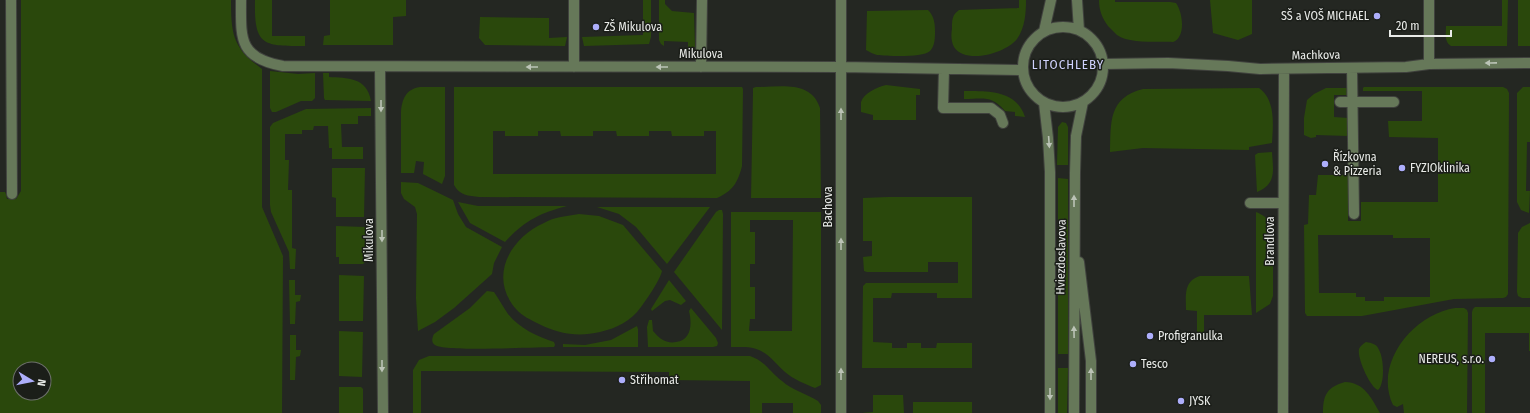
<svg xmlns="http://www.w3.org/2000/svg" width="1530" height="413" viewBox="0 0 1530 413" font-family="'Fira Sans Condensed',sans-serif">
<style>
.green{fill:#2a480c;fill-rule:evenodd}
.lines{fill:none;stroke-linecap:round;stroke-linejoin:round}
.minor-casing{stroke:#40423e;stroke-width:12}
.minor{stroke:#667859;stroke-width:10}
.oneway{fill:#bbc3b6}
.poi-dot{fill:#adaefb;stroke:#1b1e19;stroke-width:1.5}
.labels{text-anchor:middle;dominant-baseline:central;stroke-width:3;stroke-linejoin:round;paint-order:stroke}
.poi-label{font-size:12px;fill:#e9ebe8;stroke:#1b1e19;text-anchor:start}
.street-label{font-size:12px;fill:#e9ebe8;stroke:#1b1e19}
.neighbourhood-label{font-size:13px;letter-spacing:1px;fill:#d0d2fd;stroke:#1b1e19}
</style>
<rect width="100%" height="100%" fill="#242722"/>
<path class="green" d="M21 0H231C231 35 233 48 262 69V207L283 256 282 413H0V192H5L6 194 7 199H16L21 191ZM20 369H44V393H20Z
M255 0H272V36H305V46C263 46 254 46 255 0Z
M330 0H406V16L393 17V45H323L324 36 330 35Z
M643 0H651V37L649 44 584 46 582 37 643 35Z
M659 0H665V4L672 11 694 13 695 47H688V42L664 41V46L661 44 659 40Z
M1019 0H1026C1026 13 1025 28 1017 39 1006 53 966 65 954 47 951 41 951 34 952 29 952 20 952 15 959 10L1019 8Z
M1099 0H1115V2H1170L1176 3C1183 13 1186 37 1173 42 1158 41 1129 44 1117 35 1114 32 1111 29 1108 26 1102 18 1099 10 1099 0Z
M1210 0H1252V34L1238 40 1213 33Z
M1502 0H1508L1507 46H1451C1444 42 1446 33 1446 26H1502Z
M1518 0H1530V46H1518Z
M928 10C934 16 935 23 935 31 935 38 935 46 930 51 923 58 887 56 877 55 873 54 870 52 866 50L867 11Z
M480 17 549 18V38L567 37 565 46 485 45 479 38Z
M270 71 298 74 315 73V98L312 101H301L276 112H272L270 108Z
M323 73H329V77C347 78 367 77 371 101L325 100 324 98Z
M886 85 920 89V95H916V120H873V115L861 112C861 109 861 105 861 102 864 93 877 87 886 85Z
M420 87H445V176L442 184 423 174 424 162 416 161 414 173H401V112C402 99 406 89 420 87Z
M454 87H742L743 89 742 166C738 182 733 191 717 198L479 197C469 196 459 195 454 185ZM493 131H505V136H538V131H560L561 136H593V131H616L617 136H649V131H671L672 136H704V131H716V174H493Z
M756 87C781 87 811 80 820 108L821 198H751L753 92V88Z
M1364 87H1503L1507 89 1509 93 1508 294 1506 297 1503 298 1454 299 1362 316H1307L1305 313 1304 225 1308 224 1309 195H1316L1318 175H1348V221H1361V202H1438V174H1443L1442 163H1438V138L1389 137 1388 121H1422V91H1363V88ZM1318 235H1393V238H1430V297H1384V301H1365V297H1356V293H1319Z
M1523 87H1530V142H1527L1526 191H1530L1529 213 1521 210 1517 202V93Z
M1259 88C1276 100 1273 125 1272 143L1249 147V150L1143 148 1110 152C1111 122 1108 98 1143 89Z
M1326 88H1347V95H1334V117L1348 118V136L1316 135V137L1311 138 1304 135V118L1307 100 1314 94Z
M964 91C987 91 1017 90 1025 117L1015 116V112L1005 111C991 95 984 99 964 99Z
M371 108V116H358V124H341L342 147H363V159H332V148H329L328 126H314L313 130H302V134H285V160H289L288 190H292V248L296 249 295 269H290L289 252 271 212 270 205V127L273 123 306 109Z
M1062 122 1066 123 1068 127V165H1057L1058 127Z
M1272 152C1273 170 1277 184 1257 192L1255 155 1258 153Z
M332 168H365L364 217H336V198L332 197Z
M1058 178 1068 179V354H1058Z
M401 182 418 183 453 200 458 214 466 227 502 247 494 263 492 274 454 308 435 322 418 331 416 298 417 214 415 207 404 199 401 193Z
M888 197H972V298H937V293H892L891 298H873V342L892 343V348H907V343H921V348H936L937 343H972V368H862L863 286 866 283H958V262H928V272H867L864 271 863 257 872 256V241H863V198Z
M458 202 478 206H567C540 213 524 221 505 242L470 223Z
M597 207H710L667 264 636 227 619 214Z
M719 210H722L723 214 722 330 674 272 716 212Z
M731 212H821V385L815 388C805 384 793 379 785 372 776 364 770 355 759 350 751 346 741 347 731 347ZM750 220H793L792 331H749L750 319H755V287H750V264H755V232H750Z
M1256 212C1264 215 1271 221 1273 229V296L1270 304 1256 313Z
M579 214 599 216 623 225 662 271C660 280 647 299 641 307 631 321 617 328 600 332 578 337 559 334 539 324 531 320 522 316 516 309 488 277 510 238 544 223 554 217 567 216 579 214Z
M1530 223V298H1522L1518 296 1517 292 1518 233 1522 227Z
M336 226 365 227V262L363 264H339V257H336Z
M339 275 364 276 363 321H339Z
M1200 276H1249L1252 315H1204V334L1197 335V311L1186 310C1186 297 1183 281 1200 276Z
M289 280H295V295H301L300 301 296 302 295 324H290Z
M669 280 686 301 681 305 670 300 665 301 652 311 651 309Z
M487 291 494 292C499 299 503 307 508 314 520 329 537 336 554 342L555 345 554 347C536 347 445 352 435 345 431 342 432 338 434 334L470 308Z
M1475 307H1530V351H1529V333H1485V413H1472V312L1473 309Z
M691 308 716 338 718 343 717 346 713 347H648L647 327 649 320H652L653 331C656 334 659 338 663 340 667 342 671 343 676 342 692 340 692 323 689 311Z
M1455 308H1464L1467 310 1468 313 1467 413H1404L1403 404 1397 407 1393 405C1373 363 1414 314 1455 308Z
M637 326 638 329V347H563V344L585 345 611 340Z
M339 331 363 332 362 377 339 376Z
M290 335H296V350H301L300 356 296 357 295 380H290Z
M1366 342C1372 343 1377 344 1379 350 1384 358 1385 384 1378 390 1370 387 1357 358 1359 349 1360 346 1363 344 1366 342Z
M429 356H750C765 361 770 372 782 381 792 390 807 394 818 401L821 405V413H793V403H762V413H750V381L669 380V372L421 371V413H413V370L419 360Z
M1058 368H1068L1067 413H1058Z
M1345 382C1364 382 1372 399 1380 413H1323C1323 395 1327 387 1345 382Z
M339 387H361L363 389V413H339Z
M873 395H903L904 413H862L873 412Z
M913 402H972V413H913Z"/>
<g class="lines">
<defs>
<path id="minor" d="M11 0 12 194
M241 0C241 38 238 58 283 66L841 67 1022 70
M1077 0 1079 30
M1023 67a40 40 0 1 1 80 0a40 40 0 1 1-80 0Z
M1044 31 1051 0
M1103 64 1168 63 1228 66 1260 69 1406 67 1429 64 1530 63
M1429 64V0
M380 67 383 413
M574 67V0
M701 67 702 0
M1352 68 1354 214
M944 69 943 108H991L1000 115 1003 123
M1340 102H1394
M1044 103 1048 138 1050 172V413
M1250 203H1283
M1079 262 1091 361V413
M841 413V0
M1074 413 1075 173 1076 136 1083 102
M1283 413 1284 69"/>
</defs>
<use href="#minor" class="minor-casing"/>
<use href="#minor" class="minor"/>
</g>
<defs><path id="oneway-solid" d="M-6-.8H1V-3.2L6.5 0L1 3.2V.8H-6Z"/></defs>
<g class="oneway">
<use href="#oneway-solid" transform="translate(1491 63) rotate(179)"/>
<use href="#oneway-solid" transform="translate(532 67) rotate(180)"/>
<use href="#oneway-solid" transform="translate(662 67) rotate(180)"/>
<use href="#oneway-solid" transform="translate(381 106) rotate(90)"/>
<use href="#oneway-solid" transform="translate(841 114) rotate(-90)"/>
<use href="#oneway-solid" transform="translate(1049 142) rotate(86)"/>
<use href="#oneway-solid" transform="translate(1074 201) rotate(-90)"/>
<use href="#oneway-solid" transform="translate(382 236) rotate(90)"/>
<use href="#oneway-solid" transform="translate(841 244) rotate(-90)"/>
<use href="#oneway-solid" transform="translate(1074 332) rotate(-91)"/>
<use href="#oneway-solid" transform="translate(382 366) rotate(90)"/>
<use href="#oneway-solid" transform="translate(841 374) rotate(-90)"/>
<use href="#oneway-solid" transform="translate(1091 374) rotate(-90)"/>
<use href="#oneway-solid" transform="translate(1050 394) rotate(90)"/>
</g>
<g class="poi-dot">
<circle cx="1377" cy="16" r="4"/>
<circle cx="596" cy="27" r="4"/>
<circle cx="1325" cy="164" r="4"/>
<circle cx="1402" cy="168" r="4"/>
<circle cx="1150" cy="336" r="4"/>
<circle cx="1492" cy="359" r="4"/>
<circle cx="1133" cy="364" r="4"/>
<circle cx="622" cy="380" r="4"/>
<circle cx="1181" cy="401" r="4"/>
</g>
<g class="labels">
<g class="poi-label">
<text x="1369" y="16" text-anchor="end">SŠ a VOŠ MICHAEL</text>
<text x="604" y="27">ZŠ Mikulova</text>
<text x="1333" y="157">Řízkovna<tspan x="1333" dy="14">&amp; Pizzeria</tspan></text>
<text x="1410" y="168">FYZIOklinika</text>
<text x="1158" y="336">Profigranulka</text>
<text x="1484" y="359" text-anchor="end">NEREUS, s.r.o.</text>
<text x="1141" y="364">Tesco</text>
<text x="630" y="380">Střihomat</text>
<text x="1189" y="401">JYSK</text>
</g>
<g class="street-label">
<text x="701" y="54">Mikulova</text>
<text transform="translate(1316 55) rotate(-1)">Machkova</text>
<text transform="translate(828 207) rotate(-90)">Bachova</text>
<text transform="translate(369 240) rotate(-90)">Mikulova</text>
<text transform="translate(1270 241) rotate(-90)">Brandlova</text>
<text transform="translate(1061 257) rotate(-89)">Hviezdoslavova</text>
</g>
<g class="neighbourhood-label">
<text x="1068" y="64">LITOCHLEBY</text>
</g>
</g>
<g transform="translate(32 381) rotate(100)"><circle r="19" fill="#1b1e19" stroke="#6d706c"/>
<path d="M0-3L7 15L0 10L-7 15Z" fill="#adaefb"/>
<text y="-6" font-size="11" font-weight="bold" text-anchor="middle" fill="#e9ebe8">N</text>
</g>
<path d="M1390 30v6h61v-6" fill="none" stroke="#e9ebe8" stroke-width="2"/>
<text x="1396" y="30" font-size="12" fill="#e9ebe8" stroke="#1b1e19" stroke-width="3" paint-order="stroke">20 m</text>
</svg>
